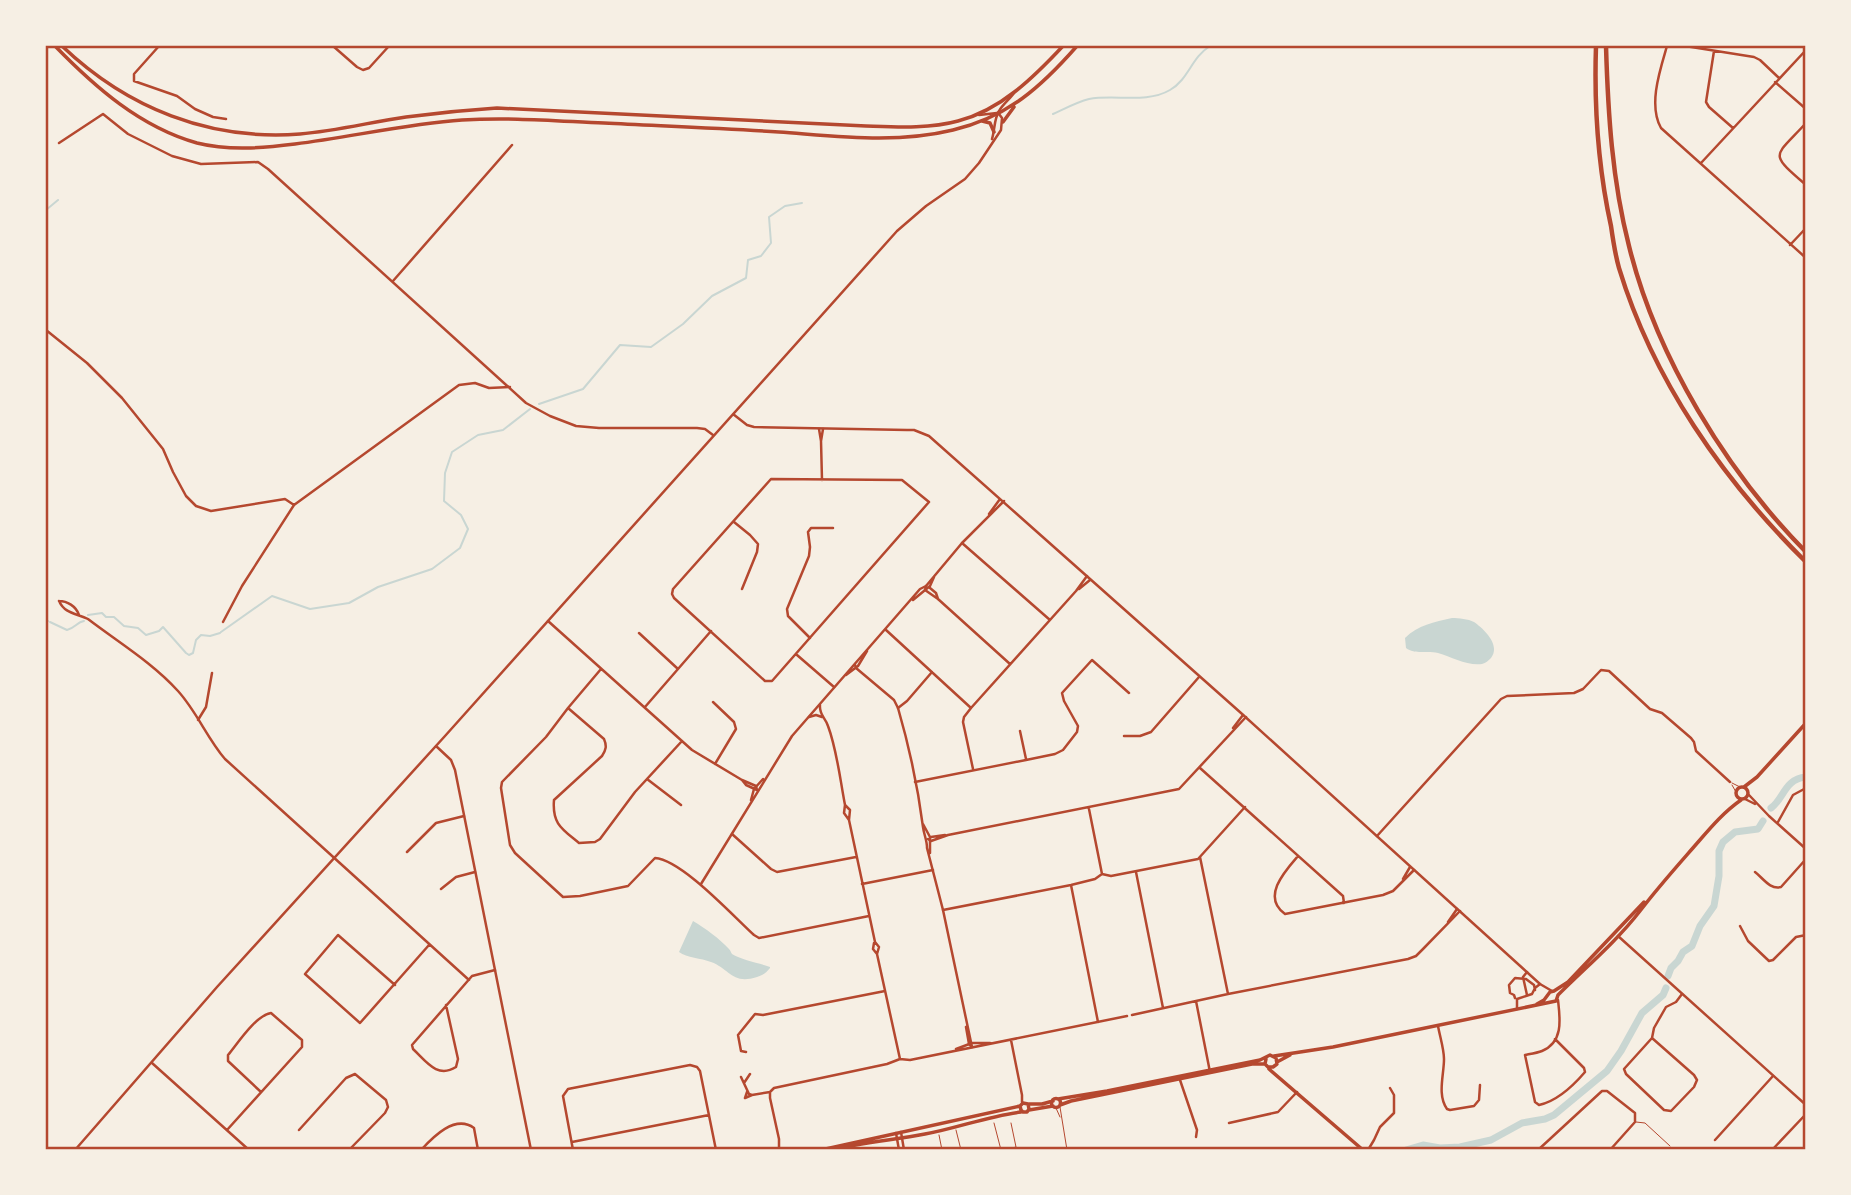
<svg xmlns="http://www.w3.org/2000/svg" width="1851" height="1195" viewBox="0 0 1851 1195" font-family="Poppins,sans-serif">
<style>
.water{fill:#c9d6d2}
.lines{fill:none;stroke-linecap:round;stroke-linejoin:round}
.stream{stroke:#c9d6d2;stroke-width:2}
.river{stroke:#c9d6d2;stroke-width:7}
.service{stroke:#b5482f;stroke-width:1}
.minor{stroke:#b5482f;stroke-width:2.5}
.tertiary{stroke:#b5482f;stroke-width:2.5}
.secondary{stroke:#b5482f;stroke-width:3.5}
.primary{stroke:#b5482f;stroke-width:3.5}
.trunk{stroke:#b5482f;stroke-width:4.5}
.neatline{fill:none;stroke:#b5482f;stroke-width:2.5}
</style>
<rect width="100%" height="100%" fill="#f6efe4"/>
<path class="water" d="M1452 618C1459 618 1468 619 1474 622 1484 629 1501 645 1491 658 1488 661 1486 663 1482 664 1467 666 1452 657 1438 653 1427 650 1415 655 1406 648L1405 638C1418 625 1434 622 1452 618Z
M693 921C705 928 720 939 729 949 731 951 731 953 732 954 741 960 760 963 770 967V968C766 973 763 975 757 977 732 985 730 969 711 962 701 958 687 958 679 952Z"/>
<g class="lines">
<path class="stream" d="M1053 114C1064 109 1077 102 1089 99 1115 94 1146 104 1170 90 1189 79 1191 58 1210 46
M46 210 58 200
M539 404 583 389 620 345 651 347 683 324 712 296 746 278 748 260 761 256 771 243 769 217 785 206 802 203
M88 615 102 613 106 617H114L124 626 138 628 146 635 159 631 163 627 186 653 189 655 193 653 196 640 201 635 210 636 220 633
M46 621H48
M50 622 67 630C75 628 77 622 84 621
M221 632 272 596 310 609 349 603 378 587 432 569 460 548 468 529 461 515 444 501 445 473 452 452 478 435 503 430 530 409"/>
<path class="river" d="M1771 808C1784 799 1784 779 1806 777
M1668 976 1671 968 1678 961 1683 952 1692 946 1700 926 1714 906 1719 876V851L1723 842 1735 832 1758 829 1763 821
M1406 1150 1423 1145 1440 1148 1460 1147 1491 1140 1522 1123 1545 1119 1554 1115 1607 1071 1621 1051 1642 1013 1663 995 1666 988"/>
<path class="service" d="M1732 783 1740 787
M1732 785 1736 792
M1060 1107 1067 1150
M1056 1108 1060 1117
M1636 1122 1645 1123 1670 1146
M994 1123 1001 1150
M956 1130 961 1150
M939 1135 942 1150
M1005 1150 1016 1147 1011 1123"/>
<path class="minor" d="M159 46 134 74V81L177 96 195 109 213 117 226 119
M333 46 357 67 363 70 369 68 389 46
M1667 46C1660 70 1648 105 1661 128L1806 258
M1685 46 1754 57 1760 60 1779 78
M1714 51 1706 102 1709 107 1733 128
M1775 82 1806 109
M1806 123C1774 158 1768 152 1806 185
M59 143 103 114 128 134 172 156 201 164 258 162 268 169 526 403 550 416 576 426 599 428H697L705 429 713 435
M1701 163 1806 50
M1790 245 1806 228
M393 281 512 145
M46 330 87 363 122 398 163 449 173 472 186 496 196 506 211 511 285 499 294 505
M819 429 821 441 822 480
M821 441 823 429
M771 479 902 480 929 502 772 681H765L674 598 672 594 673 589Z
M734 522 750 535 758 544 757 552 742 589
M962 543 1050 620
M926 586 925 590 938 599 1010 664
M930 588 936 593 938 599
M1079 589 1090 580
M59 601C65 614 76 613 88 619 118 642 153 663 178 691 197 712 207 738 225 759L469 980
M59 601C67 601 76 606 79 615
M548 621 692 750 742 780 746 785 757 790 756 786 742 780
M223 622 242 586 294 505 459 385 475 383 489 388 510 387
M886 630 971 708 964 717 963 722 973 769
M639 633 678 669
M810 638 788 616 787 609 809 556 810 547 808 532 811 528H833
M797 655 834 687
M601 669 568 708 546 737 502 782 501 788 510 845 515 853 563 897 580 896 628 886 655 858C682 860 733 916 754 935L759 938 869 916
M713 702 734 722 736 729 715 764
M820 705C819 715 825 717 828 726 837 750 840 779 845 805L844 813 849 820 875 942 879 947 877 954 900 1059
M645 707 711 631
M568 708 604 739C607 746 606 750 602 756L554 800C552 824 562 829 579 843L595 842 600 839 635 792 682 741
M898 708 907 701 932 672
M971 708 1076 591 1087 576
M809 717 816 715 822 717
M198 720 206 707 212 673
M1233 728 1243 715
M1020 731 1026 759
M1124 736H1140L1151 732 1199 677
M1200 768 1343 896 1344 903
M647 779 681 805
M915 782 1026 760 1055 754 1063 750 1077 732 1078 726 1064 701 1062 693 1092 660 1129 693
M845 805 850 810 849 820
M1089 809 1102 874
M1778 822 1793 795 1806 788
M732 834 771 869 777 872 856 857
M1377 836 1501 699 1507 696 1574 693 1583 689 1601 670 1609 671 1650 709 1662 713 1691 738 1694 742 1696 751 1730 782
M931 837 945 835
M928 839 931 841 948 835 1179 789 1246 717
M407 852 436 823 464 816
M1298 856C1285 871 1261 897 1285 914L1383 895 1393 891 1414 870
M1200 857 1228 994
M1136 872 1163 1008
M1755 872C1763 878 1770 890 1781 887L1806 859
M1403 879 1410 867
M862 884 933 870
M1071 885 1098 1022
M441 889 456 877 475 872
M943 910 1071 885 1095 879 1102 874 1111 876 1198 859 1245 807
M1448 922 1457 909
M1740 926 1748 941 1769 961 1773 960 1796 937 1806 935
M874 943 873 949 877 954
M1527 972 1523 977 1527 995
M1526 979 1534 985 1535 990
M395 985 338 935 305 974 360 1023 429 945
M1515 998 1514 995 1510 993 1509 985 1515 978 1526 979
M1196 1001 1210 1072
M446 1005 458 1059 456 1067C437 1079 426 1061 413 1049L412 1045 472 976 495 970
M1517 1009V999L1532 994 1535 988 1540 984
M1132 1015 1228 994 1408 959 1416 956 1423 949 1460 911
M1438 1026C1440 1037 1444 1049 1444 1059 1444 1075 1437 1095 1447 1109L1450 1110 1474 1106 1479 1100 1480 1085
M1652 1038 1694 1075 1697 1080 1694 1087 1671 1111 1664 1110 1626 1074 1624 1069 1652 1038 1654 1028 1666 1007 1676 1002 1682 994
M1555 1039 1584 1068 1585 1072C1573 1086 1558 1101 1539 1105L1535 1102 1525 1055C1530 1054 1537 1053 1542 1051 1564 1042 1560 1018 1558 1000
M1011 1040 1022 1095V1102
M956 1049 972 1043H990
M746 1052 741 1051 738 1035 755 1014 763 1015 885 991
M152 1063 249 1150
M741 1077 749 1094 752 1095 770 1092
M1180 1080 1197 1130 1196 1137
M744 1083 750 1074
M747 1092 745 1098 752 1095
M1229 1123 1278 1112 1297 1092
M227 1130 302 1047V1040L271 1013C255 1016 238 1043 228 1055V1061L261 1092
M299 1130 346 1078 355 1074 386 1100 388 1107 385 1113 349 1150
M1715 1140 1773 1076
M572 1142 709 1115
M421 1150C433 1137 455 1114 474 1128L478 1150
M573 1150 563 1096 568 1089 690 1065 697 1067 700 1071 716 1150
M779 1150V1139L770 1098V1092L774 1088 887 1064 900 1059 910 1060 1127 1016
M1368 1150 1374 1140 1380 1127 1394 1113V1095L1390 1088
M1538 1150 1602 1091H1607L1635 1113V1122L1610 1150
M1772 1150 1806 1114"/>
<path class="tertiary" d="M979 115 997 113
M992 139C995 129 994 119 999 111 1003 104 1010 99 1014 93
M733 414 747 425 754 427 907 430H914L929 436 1241 713 1540 984 1552 991
M989 514 1000 499
M913 600 930 586 934 577
M855 665 856 668 894 700 898 708C909 746 918 788 923 827 924 835 927 840 927 848L943 910 972 1047
M846 675 858 666 867 651
M436 746 451 760 455 770 531 1150
M1749 795 1769 816 1806 849
M1745 799 1755 804
M751 800 754 789 763 779
M923 824 930 837V853
M701 884 792 736 920 589 926 586 962 543 1004 501
M1618 936 1806 1105
M966 1027 969 1044 972 1047
M901 1132 904 1150
M896 1133 899 1150
M75 1150 217 987 445 736 897 231 926 206 965 179 979 163 1001 130 1002 118 999 114"/>
<path class="secondary" d="M1736 793a6 6 0 1 1 12 0a6 6 0 1 1-12 0Z
M1744 787 1757 777 1806 723
M1537 1004 1544 1000 1550 992 1554 991 1568 982 1644 902
M1274 1056 1333 1047 1556 1001 1558 995C1586 967 1616 942 1640 911 1659 886 1679 864 1699 841 1712 826 1725 811 1741 800
M1277 1062 1290 1055
M1269 1069 1363 1150
M1051.5 1103a4.5 4.5 0 1 1 9 0a4.5 4.5 0 1 1-9 0Z
M1058 1099 1107 1091 1260 1060 1270 1055 1276 1058 1277 1064 1273 1067H1268L1265 1064 1266 1059
M1029 1104H1042L1053 1101
M1060 1105 1071 1101 1252 1064H1265
M1029 1110 1053 1106
M821 1150 1020 1106 1023 1103 1028 1104 1029 1109 1027 1112H1023L1021 1110 1020 1106
M833 1150C864 1142 895 1140 925 1134 958 1128 988 1116 1021 1112"/>
<path class="primary" d="M55 46C95 87 140 127 197 143 229 151 263 148 295 144 351 137 406 124 462 120 510 117 557 121 604 123 663 126 721 128 779 132 836 136 896 144 953 130 1008 117 1041 87 1077 46
M62 46C127 108 209 141 300 134 336 131 371 122 406 117 436 113 466 110 497 108L866 126C896 127 929 129 958 121 1001 110 1034 77 1063 46
M982 121 990 123 994 132
M1003 122 1014 107"/>
<path class="trunk" d="M1596 46C1594 106 1598 167 1611 226 1613 240 1615 254 1619 268 1653 380 1723 480 1806 562
M1606 46C1608 113 1612 180 1629 246 1656 356 1726 471 1806 552"/>
</g>
<rect width="1851" height="1195" fill="none" stroke="#f6efe4" stroke-width="94"/>
<rect x="47" y="47" width="1757" height="1101" class="neatline"/>
</svg>
